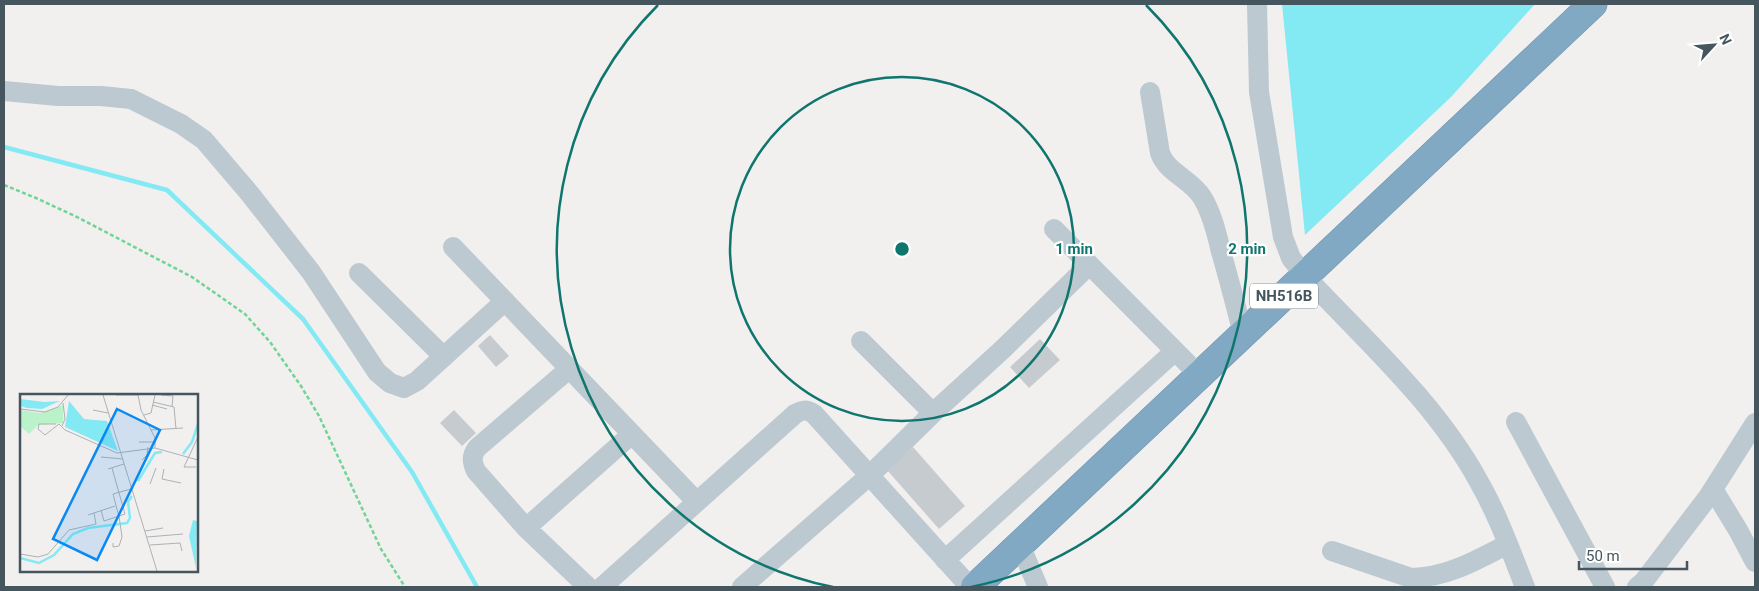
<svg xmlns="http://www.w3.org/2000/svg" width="1759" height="591" viewBox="0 0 1759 591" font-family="Roboto,sans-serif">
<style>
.water{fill:#83eaf4}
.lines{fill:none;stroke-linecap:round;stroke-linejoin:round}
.stream{stroke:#83eaf4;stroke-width:4.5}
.building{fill:#c6cbd0}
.highway-casing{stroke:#6e94af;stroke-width:29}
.path{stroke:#6ed597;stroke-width:2.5;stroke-dasharray:4 2.5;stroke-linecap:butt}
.minor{stroke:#bcc9d0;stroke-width:20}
.highway{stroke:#82a9c3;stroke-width:28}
.ring{fill:none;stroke:#0f766e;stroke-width:2.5}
.labels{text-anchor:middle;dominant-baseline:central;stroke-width:4.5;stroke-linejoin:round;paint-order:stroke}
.shield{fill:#fff;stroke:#7d898f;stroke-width:1}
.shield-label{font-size:15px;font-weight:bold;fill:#45565f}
.inset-river{fill:none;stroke:#83eaf4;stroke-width:2.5}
.inset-road{fill:none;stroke:#adb2b5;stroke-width:1}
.view{fill:#0889f4;fill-opacity:0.15;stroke:#0889f4;stroke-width:2.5}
.inset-edge{fill:none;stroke:#45565f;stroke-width:2.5}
.centre{fill:#0f766e;stroke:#fff;stroke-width:2.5}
.ring-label{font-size:15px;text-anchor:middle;font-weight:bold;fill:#0f766e;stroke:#fff;stroke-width:4.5;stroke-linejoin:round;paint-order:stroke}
</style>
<rect width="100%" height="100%" fill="#f2efef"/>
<path class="water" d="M1282 4H1535L1451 97 1305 235Z"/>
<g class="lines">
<path class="stream" d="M4 147 167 190 303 319 412 472 477 587"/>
</g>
<path class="building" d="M490 335 509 356 496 367 478 346Z
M1040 339 1060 360 1029 388 1010 367Z
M454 410 476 433 462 446 440 423Z
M913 447 965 506 939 529 887 470Z"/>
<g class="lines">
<defs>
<path id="highway" d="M975 587 1593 4"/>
</defs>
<use href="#highway" class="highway-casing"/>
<path class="path" d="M4 185 36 198 77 217 192 277 245 314 270 342 301 386 319 416 381 549 405 587"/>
<path class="minor" d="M1257 4 1259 92 1283 237 1291 258 1305 276C1366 341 1436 403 1479 482 1498 515 1511 552 1525 587
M4 91 58 96H101L131 99 181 124 204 140 250 194 311 272 377 372 390 383 404 388 417 381 505 301
M1150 92 1160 153C1167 173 1191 179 1202 197 1212 213 1217 234 1221 252 1229 279 1236 307 1243 334
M1054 229 1200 376
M453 247 696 501
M359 273 444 357
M861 341 933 413
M569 369 477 448C471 456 472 462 476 471L526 528 588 587
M1516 422 1605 587
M1713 489 1738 530 1755 562
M526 528 632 434
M1020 545 1038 587
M1332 551 1411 578C1446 578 1477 560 1508 544
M945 560 1175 351
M602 587 795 414C802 410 806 409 814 414L970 587
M742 587 869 476 933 413 1003 349 1089 265
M1637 587 1644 581 1708 497 1755 423"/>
<use href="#highway" class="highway"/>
</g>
<g class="ring">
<circle cx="902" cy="249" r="172"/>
<path d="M833 587A345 345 0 0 1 658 5M1146 5A345 345 0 0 1 971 587"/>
</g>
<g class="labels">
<rect class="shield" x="1250" y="283.5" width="68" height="25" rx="4"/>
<g class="shield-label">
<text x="1284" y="296">NH516B</text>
</g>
</g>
<g transform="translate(20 394)">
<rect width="178" height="178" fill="#f2efef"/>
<path d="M43 11V29L18 31 9 40 0 32V16L20 19Z" fill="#baf3ca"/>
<path d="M0 5 25 8 40 7 22 15 7 14 0 12ZM49 7 64 25 87 27 98 57 45 33ZM173 126 177 127 176 174 169 142Z" fill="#83eaf4"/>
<path class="inset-river" d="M163 60 172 48 178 30M118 87 135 59 142 58M0 164 19 169 34 161 53 140 68 134 107 129 110 124 108 108 112 102"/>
<path class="inset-road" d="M83 1 137 177M96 1H119M118 1 121 16 135 44V54M141 1 153 2 152 13M133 8 154 13 156 35M132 11 147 15M0 15 25 18 38 13 48 1M73 16 88 19M124 21 131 19 135 1M36 30H19L18 35 25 41 39 30 45 36 97 59 135 54 178 66M42 32 45 25 43 9M131 36 163 34M119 48H136M178 62V82M81 63 103 65M122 66 127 61 128 53M176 73H164L177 45M88 75 104 70M144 75 142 85 161 89M130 90 136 74M81 116 84 127 105 120 92 74M68 121 95 112M99 123 93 100 111 95M125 137 143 134M127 143 163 140M93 149V153L99 152 102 143 99 122M130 151 160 149 162 157M0 160 18 163 28 160 49 136 76 130 74 119"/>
<path class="view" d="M97 15 140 36 77 166 33 145Z"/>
<rect width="178" height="178" class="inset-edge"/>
</g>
<circle cx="902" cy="249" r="8" class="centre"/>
<g class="ring-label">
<text x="1074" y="254">1 min</text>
<text x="1247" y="254">2 min</text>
</g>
<rect width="1759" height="591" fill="none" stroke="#45565f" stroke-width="10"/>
<g transform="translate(1714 45) rotate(64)" stroke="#ffffff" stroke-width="4" paint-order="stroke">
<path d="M0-4L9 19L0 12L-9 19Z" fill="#45565f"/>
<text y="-8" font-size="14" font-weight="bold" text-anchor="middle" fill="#45565f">N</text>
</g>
<path d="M1579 561v8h108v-8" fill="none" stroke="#45565f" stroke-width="2.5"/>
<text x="1586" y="561" font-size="15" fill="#45565f" stroke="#ffffff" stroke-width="4" paint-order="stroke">50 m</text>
</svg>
